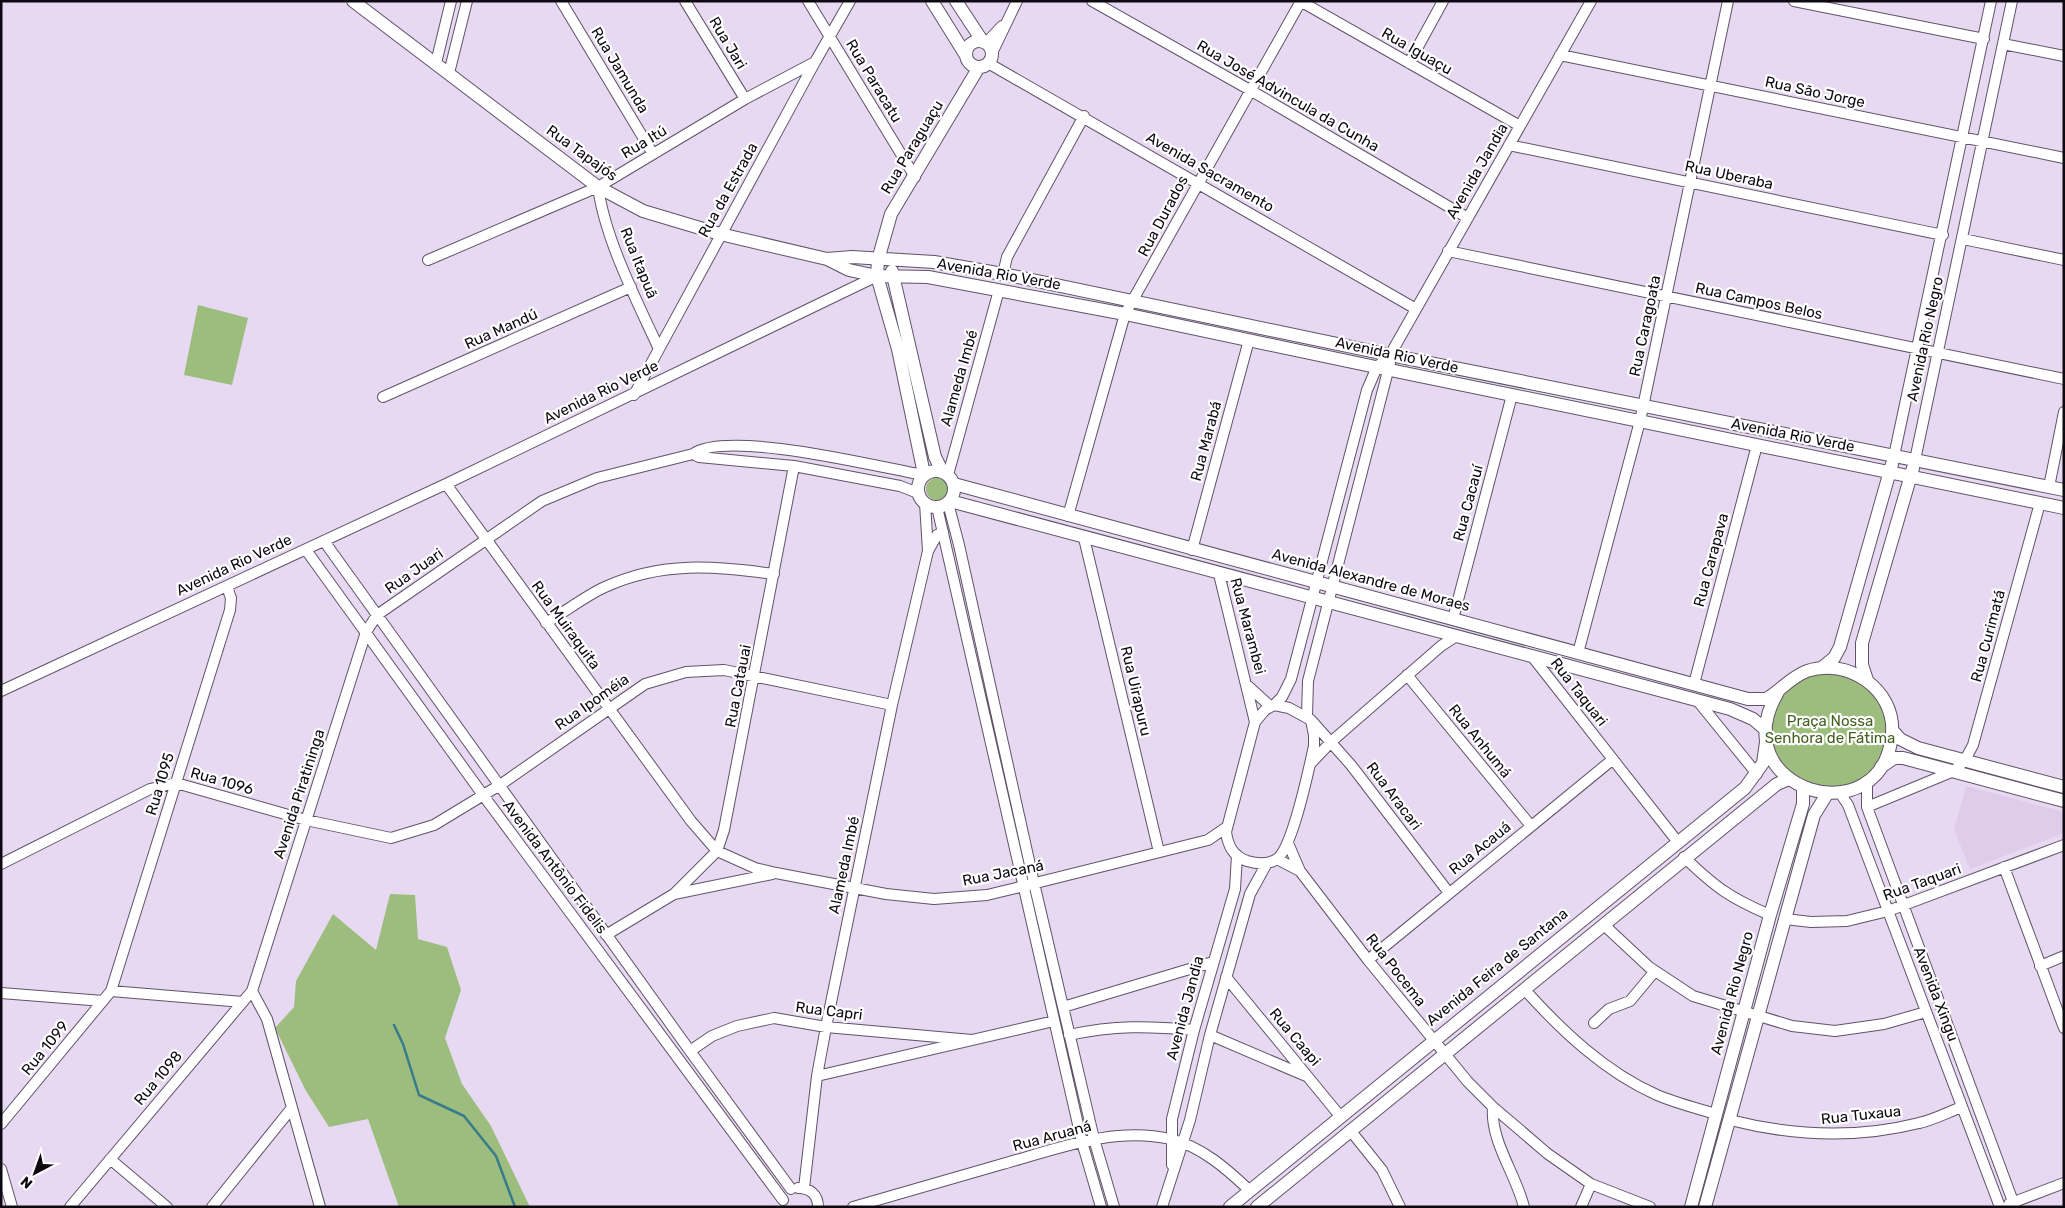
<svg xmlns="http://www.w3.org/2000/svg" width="2065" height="1208" viewBox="0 0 2065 1208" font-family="Rubik,sans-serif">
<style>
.built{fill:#dfcceb}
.green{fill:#9cbd7d}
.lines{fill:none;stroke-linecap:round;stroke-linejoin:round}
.stream{stroke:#387b8c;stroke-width:2.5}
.minor-casing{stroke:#605368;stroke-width:12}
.major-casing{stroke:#605368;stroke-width:14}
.minor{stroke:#fff;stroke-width:10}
.major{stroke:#fff;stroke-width:12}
.labels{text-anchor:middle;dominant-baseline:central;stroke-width:4.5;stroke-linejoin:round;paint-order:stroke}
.street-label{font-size:15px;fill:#0e0911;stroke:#fff}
.park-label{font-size:15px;fill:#43611f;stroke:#fff}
</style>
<rect width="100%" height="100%" fill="#e8d9f2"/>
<path class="built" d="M1966 786 2064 812V833L1970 869 1954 830Z"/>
<path class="green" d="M198 305 248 318 232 385 184 375Z
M926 489a11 11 0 1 1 22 0a11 11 0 1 1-22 0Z
M1771 730a58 58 0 1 1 116 0a58 58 0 1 1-116 0Z
M390 894 415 895 418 939 447 947 461 990 445 1038 462 1084 491 1126 530 1207H399L368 1119 329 1127 306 1091 275 1028 294 1007 296 981 333 914 376 950Z"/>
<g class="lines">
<path class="stream" d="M394 1025 403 1044 419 1095 464 1116 496 1156 515 1207"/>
<defs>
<path id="minor" d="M561 1 653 154
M685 1 745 99
M808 1 915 177
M1092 1 1250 90 1468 218
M1300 1 1520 126
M1794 1 1984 39
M986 43 1002 26
M2003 44 2064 56
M992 53 1017 1
M1560 55 2064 158
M436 63 451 1
M988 63 1416 309
M1409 63 1443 1
M449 73 467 1
M1509 145 1943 235
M598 187C605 239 636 299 658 347
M1963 239 2064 260
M1448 251 2064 379
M428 260 598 187 745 99 815 62
M1003 274 1007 257 1084 116
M634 395 815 62 850 1
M383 397 631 287
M693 454 699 457 794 466 900 486 918 493
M1894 456 1991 1
M1915 460 2012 1
M948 475 999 290
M446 484 691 821 717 851 755 868 776 873 886 894 934 899 987 895 1016 888 1208 840 1227 827
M2049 487 2064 412
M925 503 928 551
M948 503 959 545 1034 883 1094 1139 1114 1207
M937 507 1082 1142 1101 1207
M1068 516 1125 314 1301 1
M1084 538 1159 852
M324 541 690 1051 791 1189
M306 550 483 795 783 1200
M1192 550 1249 340
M1219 574 1255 722
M1453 619 1512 395
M546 623C565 612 585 596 605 587 662 561 715 566 774 574
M1578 653 1640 421 1728 1
M1531 655 1677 841
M1407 675 1531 826
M1694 684 1757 445
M1248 686 1270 706
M1 691 446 484 877 276
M1697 700 1757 774
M1274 705 1282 697 1291 679 1367 390 1377 367 1390 355 1591 1
M1274 705 1289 708 1311 720 1314 735V746C1309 768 1293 847 1277 859 1268 865 1257 864 1247 861 1233 856 1228 846 1226 832L1255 722 1265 710Z
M1307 716 1308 681 1390 363
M1311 720 1351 765 1449 893
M1311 763 1332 741 1441 646 1455 637
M1867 781V807L2015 1207
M1840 793 1848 805 2000 1207
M1867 807 1954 771 1965 760 1973 745 2040 503
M1288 843 1300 871 1368 960 1468 1082 1493 1107 1548 1154 1591 1184 1650 1207
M1684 857C1715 887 1730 898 1770 915
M1277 859 1300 871
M1 864 150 789 176 783 306 820 391 838 434 825 500 785 645 684 686 672 724 670 892 705
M2004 867 2064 1028
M674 894 717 851 724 830 794 466
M1785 919 1811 922 1847 921 1888 911 2064 845
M1604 925 1649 967 1693 996 1792 1026 1835 1031 1884 1024 1926 1012
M606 935 674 894 772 874
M1368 960 1612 760
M2040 966 2064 956
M1226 977 1340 1116
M1525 990C1562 1031 1605 1072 1657 1095 1676 1103 1696 1108 1715 1114
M111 991 243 1002
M252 991 267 1019 320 1207
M1 993 103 1001
M1063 1007 1213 962
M1594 1023 1609 1009 1630 1001 1655 971
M1069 1035C1115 1025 1148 1026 1194 1030
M1210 1035 1306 1076
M690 1051 712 1036 737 1026 774 1018 826 1027 972 1040
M817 1076 1054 1021
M1493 1107C1490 1141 1516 1174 1524 1207
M1730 1120C1793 1136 1856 1139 1919 1123 1934 1120 1948 1112 1962 1107
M1 1124 111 991 230 610 231 598 227 587
M1350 1130 1382 1170 1400 1207
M110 1159 167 1207
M1172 1165V1119L1194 1030 1235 889 1237 855
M1 1169 12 1207
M798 1188C810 1188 818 1195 818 1207
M804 1188 817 1076 826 1027 892 705 928 551 937 535 943 532
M2009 1204 2064 1183
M70 1207 252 991 366 632 377 615 542 501 597 478 693 454C726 429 879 467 923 475
M212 1207 291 1109
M853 1207C902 1193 951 1179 999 1165 1054 1150 1113 1126 1170 1139 1201 1146 1227 1169 1249 1190
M1162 1207 1190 1120 1210 1035 1250 894 1267 863
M1581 1207 1591 1184"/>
<path id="major" d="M353 1 598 187 643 211 720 234 827 259 849 270 877 276 928 277 1125 314 1390 370 2064 508
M932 1 965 54
M956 1 983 42
M966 54a13 13 0 1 1 26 0a13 13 0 1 1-26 0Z
M827 259 852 257 934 262 1003 274 1390 355 2064 490
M892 271 935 457 942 471
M918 489a18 18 0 1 1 36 0a18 18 0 1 1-36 0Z
M924 474 898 349 877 276 878 260 891 214 979 67
M954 484 1748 699H1766C1780 691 1791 677 1807 671 1847 657 1896 689 1892 734 1883 838 1720 791 1778 692
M950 501 1730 709 1753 719 1766 730
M1823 667 1834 658 1840 647 1892 464
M1867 680 1862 665V643L1913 468
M1892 730 1900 739 1918 748 2064 787
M1881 767 1894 758H1903L2064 801
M1230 1207 1745 788 1763 763 1766 742
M1257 1207 1777 784 1789 779
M1691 1207 1770 915 1803 804V788
M1705 1207 1814 815 1827 794"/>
</defs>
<use href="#minor" class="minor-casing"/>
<use href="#major" class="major-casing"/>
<use href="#minor" class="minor"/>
<use href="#major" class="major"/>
</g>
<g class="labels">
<g class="street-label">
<text transform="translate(728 43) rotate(59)">Rua Jari</text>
<text transform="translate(1417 51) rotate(30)">Rua Iguaçu</text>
<text transform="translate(620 70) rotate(59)">Rua Jamunda</text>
<text transform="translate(874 81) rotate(59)">Rua Paracatu</text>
<text transform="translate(1815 92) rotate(12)">Rua São Jorge</text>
<text transform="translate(1288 96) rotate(30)">Rua José Advincula da Cunha</text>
<text transform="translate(644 142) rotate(-31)">Rua Itú</text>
<text transform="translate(912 147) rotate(-59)">Rua Paraguaçu</text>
<text transform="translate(582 153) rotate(36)">Rua Tapajós</text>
<text transform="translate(1477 171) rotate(-60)">Avenida Jandia</text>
<text transform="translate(1210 172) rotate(30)">Avenida Sacramento</text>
<text transform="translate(1729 175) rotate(12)">Rua Uberaba</text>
<text transform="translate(728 190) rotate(-61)">Rua da Estrada</text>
<text transform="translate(1163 216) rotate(-62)">Rua Durados</text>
<text transform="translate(639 263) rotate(68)">Rua Itapuã</text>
<text transform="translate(999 274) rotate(10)">Avenida Rio Verde</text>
<text transform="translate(1759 301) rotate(12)">Rua Campos Belos</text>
<text transform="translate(1645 326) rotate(-78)">Rua Caragoata</text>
<text transform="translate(501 329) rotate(-24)">Rua Mandú</text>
<text transform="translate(1925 339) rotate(-78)">Avenida Rio Negro</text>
<text transform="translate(1397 355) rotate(12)">Avenida Rio Verde</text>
<text transform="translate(959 378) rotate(-74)">Alameda Imbé</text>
<text transform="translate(601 392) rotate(-26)">Avenida Rio Verde</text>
<text transform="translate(1793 435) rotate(11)">Avenida Rio Verde</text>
<text transform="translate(1206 441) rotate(-75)">Rua Marabá</text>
<text transform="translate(1468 503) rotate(-75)">Rua Cacauí</text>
<text transform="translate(1711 560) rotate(-75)">Rua Carapava</text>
<text transform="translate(234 565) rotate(-25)">Avenida Rio Verde</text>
<text transform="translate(414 571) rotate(-35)">Rua Juari</text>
<text transform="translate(1371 580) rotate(15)">Avenida Alexandre de Moraes</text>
<text transform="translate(566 625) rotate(54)">Rua Muiraquita</text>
<text transform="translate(1248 626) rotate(75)">Rua Marambei</text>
<text transform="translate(1988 636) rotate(-75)">Rua Curimatá</text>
<text transform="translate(738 686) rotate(-79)">Rua Catauai</text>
<text transform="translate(1136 691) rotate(77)">Rua Uirapuru</text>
<text transform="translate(1579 692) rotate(52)">Rua Taquari</text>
<text transform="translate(592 702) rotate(-35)">Rua Ipoméia</text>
<text transform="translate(1480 741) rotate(51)">Rua Anhumá</text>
<text transform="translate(222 781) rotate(16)">Rua 1096</text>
<text transform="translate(160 784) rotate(-73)">Rua 1095</text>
<text transform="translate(299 794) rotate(-72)">Avenida Piratininga</text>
<text transform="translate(1394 796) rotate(53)">Rua Aracari</text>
<text transform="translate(1480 848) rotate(-39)">Rua Acauá</text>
<text transform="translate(844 865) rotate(-78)">Alameda Imbé</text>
<text transform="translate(555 867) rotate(53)">Avenida Antônio Fidelis</text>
<text transform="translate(1003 873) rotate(-11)">Rua Jacaná</text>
<text transform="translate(1922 882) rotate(-20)">Rua Taquari</text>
<text transform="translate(1497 967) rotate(-39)">Avenida Feira de Santana</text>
<text transform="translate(1396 970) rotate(52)">Rua Pocema</text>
<text transform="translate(1732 993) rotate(-75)">Avenida Rio Negro</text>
<text transform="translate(1936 994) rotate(69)">Avenida Xingu</text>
<text transform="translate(1185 1008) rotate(-75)">Avenida Jandia</text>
<text transform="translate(829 1011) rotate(7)">Rua Capri</text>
<text transform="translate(1295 1037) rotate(50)">Rua Caapi</text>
<text transform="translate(45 1048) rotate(-51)">Rua 1099</text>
<text transform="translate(158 1078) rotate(-50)">Rua 1098</text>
<text transform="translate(1861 1115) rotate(-6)">Rua Tuxaua</text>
<text transform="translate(1052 1136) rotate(-15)">Rua Aruaná</text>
</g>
<g class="park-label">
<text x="1830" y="721">Praça Nossa<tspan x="1830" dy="17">Senhora de Fátima</tspan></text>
</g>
</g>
<rect width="2065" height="1208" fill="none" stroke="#0e0911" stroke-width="5"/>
<g transform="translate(35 1173) rotate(221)" stroke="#ffffff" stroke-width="4" paint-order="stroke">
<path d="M0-4L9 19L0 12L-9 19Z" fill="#0e0911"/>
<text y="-8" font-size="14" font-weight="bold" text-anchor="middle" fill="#0e0911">N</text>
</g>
</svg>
